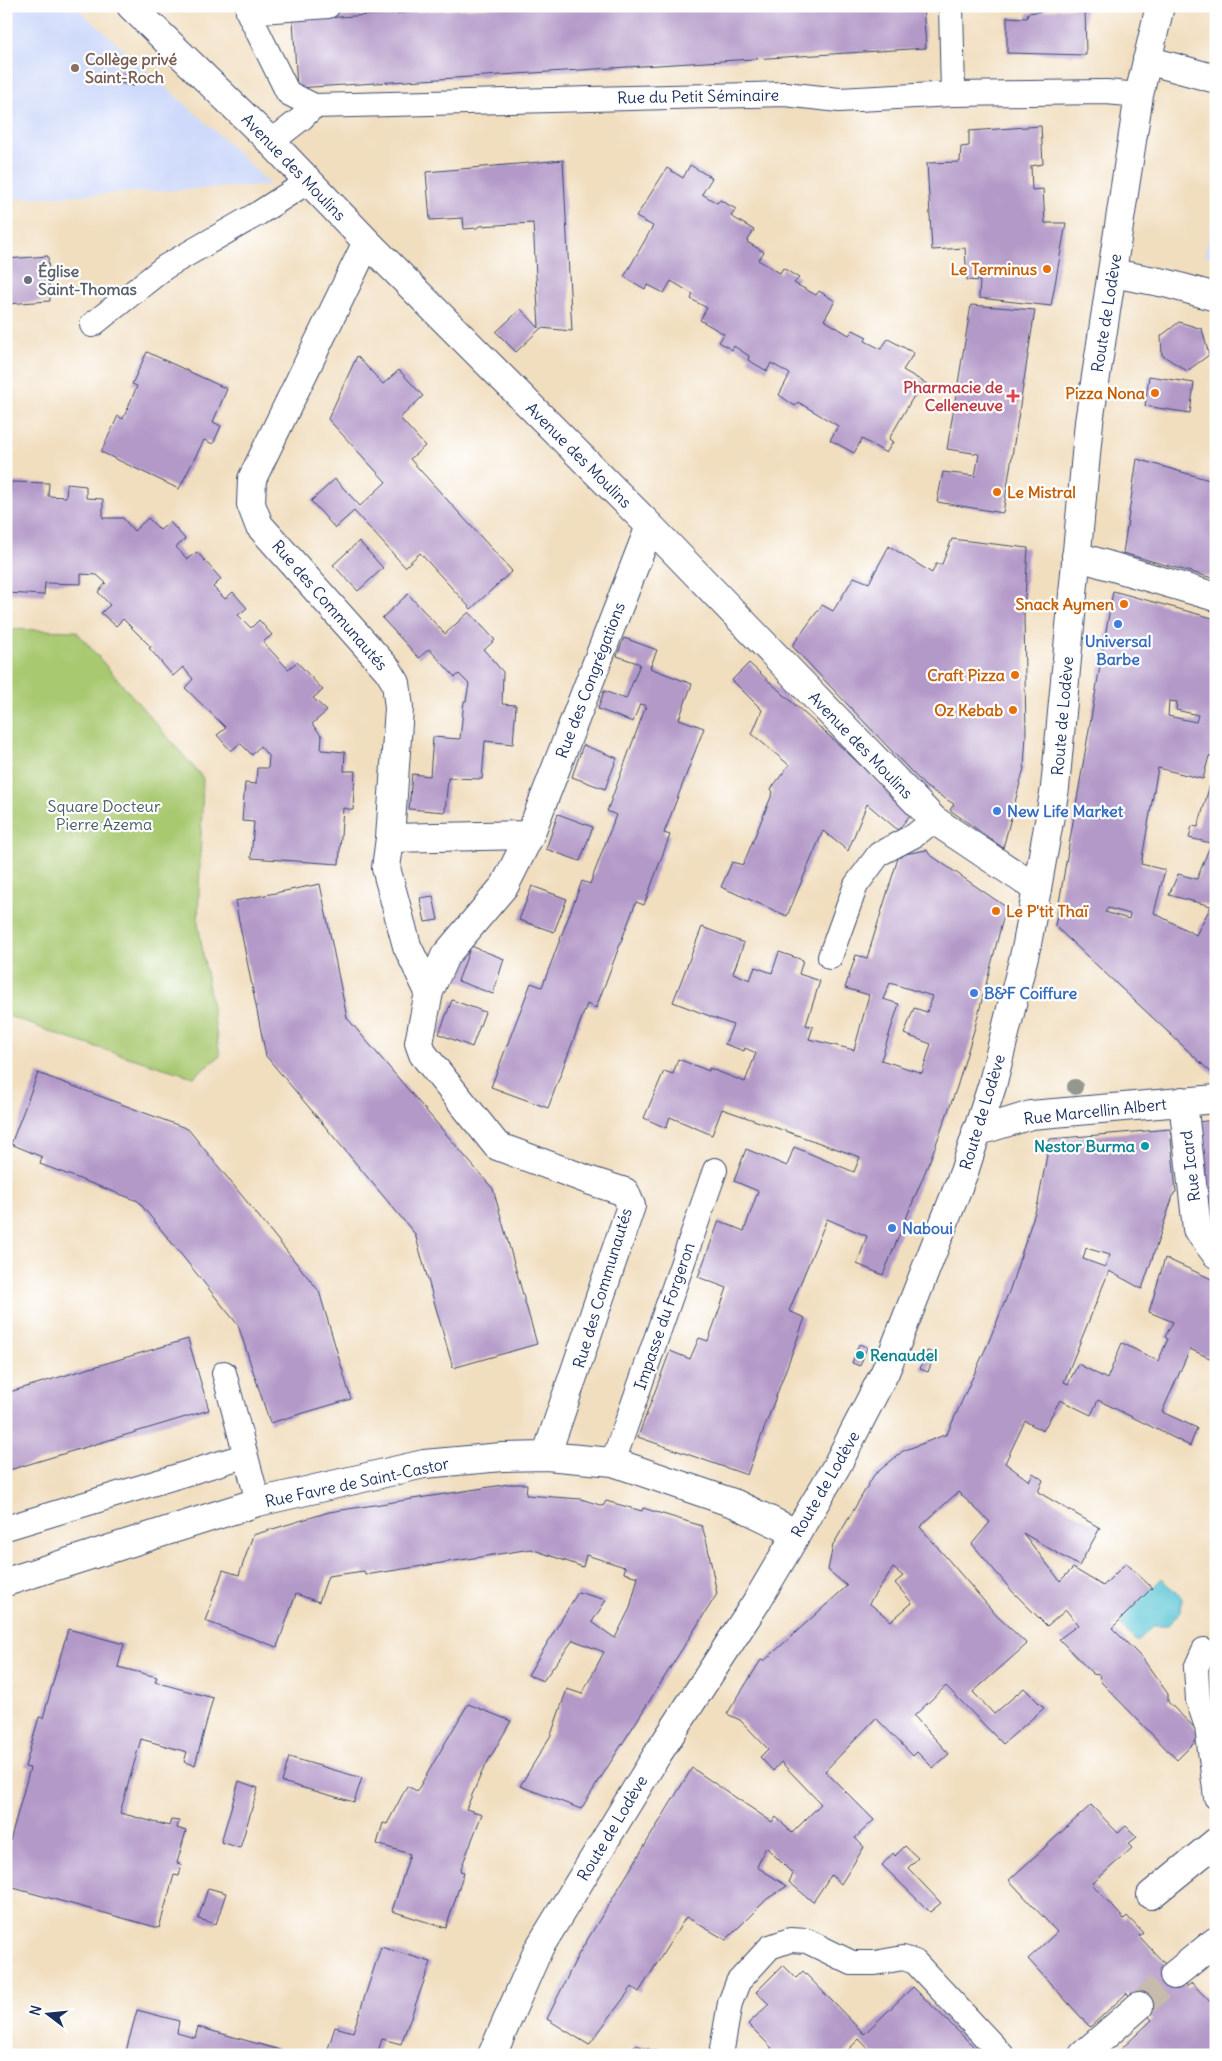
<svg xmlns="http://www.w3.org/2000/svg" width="1222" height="2061" viewBox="0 0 1222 2061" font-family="Delius,sans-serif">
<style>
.built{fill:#cfdafa}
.green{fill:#a9c971;stroke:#627c68}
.water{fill:#5bc6d5;stroke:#3b7a9a}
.building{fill:#b399c8;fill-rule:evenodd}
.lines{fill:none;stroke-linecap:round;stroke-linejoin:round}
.street-tunnel{stroke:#c6bbac;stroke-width:28;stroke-dasharray:28 14;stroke-linecap:butt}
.lane-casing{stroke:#3b496d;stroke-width:26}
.street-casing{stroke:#3b496d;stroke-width:30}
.secondary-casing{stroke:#3b496d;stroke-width:30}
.lane{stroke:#fff;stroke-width:24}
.street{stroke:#fff;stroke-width:28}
.secondary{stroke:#fff;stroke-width:28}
.tree{fill:#93978d}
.education-dot{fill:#8d6e63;stroke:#fff;stroke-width:2}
.food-dot{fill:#e8710a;stroke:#fff;stroke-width:2}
.worship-dot{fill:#6b7280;stroke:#fff;stroke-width:2}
.health-dot{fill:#e0444e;stroke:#fff;stroke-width:2}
.shop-dot{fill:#3f7fe0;stroke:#fff;stroke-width:2}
.culture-dot{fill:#0f9aa8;stroke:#fff;stroke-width:2}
.labels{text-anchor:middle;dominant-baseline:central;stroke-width:4.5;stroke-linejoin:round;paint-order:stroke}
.education-label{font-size:16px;font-weight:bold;fill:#785e54;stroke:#fff;text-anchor:start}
.street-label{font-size:16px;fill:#1b2f5e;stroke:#fff}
.food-label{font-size:16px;font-weight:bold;fill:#c56008;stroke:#fff;text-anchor:end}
.worship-label{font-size:16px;font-weight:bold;fill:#5b616d;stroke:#fff;text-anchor:start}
.health-label{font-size:16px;font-weight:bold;fill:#be3a42;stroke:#fff;text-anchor:end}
.shop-label{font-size:16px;font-weight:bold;fill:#366cbe;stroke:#fff;text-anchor:start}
.park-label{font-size:16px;fill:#465d64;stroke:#fff}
.culture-label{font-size:16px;font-weight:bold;fill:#0d838f;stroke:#fff;text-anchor:end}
</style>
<rect width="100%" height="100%" fill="#fff"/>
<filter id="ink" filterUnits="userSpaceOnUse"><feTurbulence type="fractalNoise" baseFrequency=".02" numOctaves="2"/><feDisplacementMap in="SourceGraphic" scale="10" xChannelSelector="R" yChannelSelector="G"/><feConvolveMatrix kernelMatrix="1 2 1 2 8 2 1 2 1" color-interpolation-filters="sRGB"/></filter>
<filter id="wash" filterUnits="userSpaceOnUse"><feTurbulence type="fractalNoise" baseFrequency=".0096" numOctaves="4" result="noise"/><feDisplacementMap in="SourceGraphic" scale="20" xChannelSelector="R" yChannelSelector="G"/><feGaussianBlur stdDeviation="1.12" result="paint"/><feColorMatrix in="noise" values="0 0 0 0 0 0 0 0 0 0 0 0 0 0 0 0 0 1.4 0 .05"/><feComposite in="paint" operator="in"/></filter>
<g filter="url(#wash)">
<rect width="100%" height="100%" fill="#f1debf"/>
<path class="built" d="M6 6H75L213 129 271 185 6 199Z
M1216 211V258L1204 255Z"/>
<path class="green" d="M6 629 76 631 203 778 198 923 220 1056 193 1077 67 1038 6 1015Z"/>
<path class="water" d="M1162 1578 1182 1598 1181 1611 1167 1626H1153L1137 1642 1121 1626 1123 1617Z"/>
<g id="blocks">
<path class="building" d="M509 6H923L926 48 297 88 293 20Z
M1085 6 1086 55 1007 53V17L1027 18 1028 13Z
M119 68 137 72 134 86 116 82Z
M1041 126 1043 164 1031 166 1032 190 1043 189 1045 223H1066L1051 306 979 298 980 281 967 280 965 248 932 250 927 163 960 162 961 147 969 146V131Z
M563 160 572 331 541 328 516 352 496 332 521 309 539 328 533 223 479 226 477 228 464 229 463 218 430 220 426 172Z
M690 165 712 178 702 194 717 203 720 200 736 209 731 216 754 230 747 242 764 252 758 260 780 273 783 268 799 278 794 283 816 295 819 291 835 301 824 320 849 335 853 330 867 337 865 341 881 349 888 339 914 353 903 370 927 384 920 397 915 394 889 439 893 442 886 453 862 439 854 453 830 440 838 426 798 402 795 406 779 395 790 374 771 363 767 371 748 360 749 356 734 346 732 350 719 342 724 334 700 320 707 308 691 299 693 294 671 281 664 293 648 285 645 289 624 277 653 226 636 217 667 168 683 178Z
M48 256 50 301 6 304V259Z
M971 305 1035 310 1003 513 937 502 943 472 975 476 979 454 947 449Z
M1179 322 1202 329 1209 355 1187 371 1162 355 1161 336Z
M147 352 227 389 213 422 221 426 213 444 204 440 179 489 101 452 118 416 123 419 137 386 132 384Z
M357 356 383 384 399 370 423 396 400 418 425 446 410 459 512 571 471 609 420 553 405 567 354 511 335 528 311 501 335 479 360 506 386 482 328 419Z
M1149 376 1194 383 1190 413 1145 406Z
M1137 459 1216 482V579L1123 553Z
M11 482 49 483 48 496 66 497 67 484 86 486V498L103 499V518H123L134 531 148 518 160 530 170 522 185 539 176 547 187 559 197 552 221 579 213 587 225 599 233 592 247 608 238 615 251 628 259 620 272 635 263 642 288 669 297 662 323 690 313 698 327 711 312 724 322 736 321 750 345 752 344 771H355L353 810 343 808 339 864 251 858 254 822 242 821 245 783 256 784 257 768H268L269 757 260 746 252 755 240 743 231 751 217 735 226 728 185 688 193 679 183 667 173 676 149 648 151 647 123 619 116 626 101 613 110 605 98 592 106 583 97 575 81 574V584L45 583 44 595 6 593V495H10Z
M952 539 1028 548 1024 615 1026 735 1024 768 1003 848 950 810 954 804 926 787 792 646 822 605 833 611 854 577 869 583 889 546 932 573 936 564H942Z
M359 541 383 568 358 591 333 565Z
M1113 591 1216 619V758L1209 756 1203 779 1158 768 1141 864 1165 870 1154 913 1196 935 1211 906 1169 895 1178 874 1197 879 1211 843 1189 838 1192 826 1198 827 1211 781 1216 782V1077L1055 926ZM1169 701 1177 702 1176 710 1198 715 1196 722 1168 716ZM1108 908 1130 914 1129 919 1105 912Z
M408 594 445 634 469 612 495 640 484 650 503 672 502 704 516 705 513 744 485 741 482 779 448 778 445 812 409 809 412 774 430 776 433 737 460 739 464 701H466L469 684 459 674 455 677 429 649 419 658 382 618Z
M624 638 657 650 650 668 692 684 679 719 704 728 664 833 670 835 644 905 636 902 596 1008 587 1004 548 1108 491 1087 531 983 542 987 582 881 590 884 616 815 607 811 646 706 640 704 633 722 598 709 604 691 626 699 640 664 617 656Z
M749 663 849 754 911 814 898 830 867 804 848 851 823 831 787 916 721 887 732 862 743 865 773 792 771 789 789 765 752 734 762 710 732 680Z
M583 745 617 758 605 789 572 777Z
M558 814 593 827 580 861 546 849Z
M927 850 929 854 1006 907 975 1027 957 1087 932 1155 883 1275 857 1264 867 1236 827 1219 789 1311 805 1318 747 1475 638 1437 670 1351 690 1359 699 1338 708 1341 727 1288 698 1277 719 1221 744 1231 758 1191 734 1181 746 1149 787 1166 794 1147 854 1172 860 1157 722 1109 712 1135 670 1117 666 1128 644 1118 664 1071 673 1074 678 1059 709 1071V1068L745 1082 756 1053 745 1048 744 1051 725 1044 733 1025 673 1002 702 927 744 943 733 973 750 980 755 967 772 973 779 952 803 960 799 974 820 981 806 1025 813 1027 809 1039 854 1050 869 995 845 988 856 955 867 958 899 855ZM890 983 932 996 927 1012 914 1008 904 1034 931 1044 922 1073 881 1060 899 1004 883 999Z
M320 884 347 1018 493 1189 537 1344 453 1368 415 1234 266 1056 235 901Z
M532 886 567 899 554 932 519 920Z
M433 896 438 920 425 922 420 898Z
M471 946 504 959 493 994 458 981Z
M452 1000 485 1012 472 1047 439 1034Z
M38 1073 188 1129 319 1291 351 1399 270 1423 238 1325 138 1201 40 1164 42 1157 11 1144Z
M1216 1120V1226L1212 1220 1208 1204 1197 1122Z
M1170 1129 1176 1192 1174 1193 1142 1289 1109 1271 1064 1382 1068 1384 1078 1364 1107 1379 1122 1343 1158 1361 1168 1339 1165 1337 1173 1322 1149 1312 1165 1258 1216 1281V1361L1190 1349 1162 1412 1197 1428 1190 1446 1098 1400 1091 1415 1060 1400 1043 1431 1025 1421 1005 1463 1029 1481 1033 1473 1043 1480 1038 1492 1100 1528 1079 1566 1023 1533 1060 1581 1073 1568 1103 1586 1126 1563 1152 1588 1112 1628 1143 1659 1168 1694V1702L1202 1735 1177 1760 1101 1682 1099 1675 1093 1674 1059 1639 1078 1625 1066 1610 1047 1626 1012 1591 972 1544 990 1522 958 1492 920 1527 997 1616 1027 1644 973 1692 994 1714 1024 1688 1044 1708 1003 1744 946 1686 914 1716 949 1754 933 1768 917 1752 913 1756 876 1718 825 1771 874 1820 855 1838 864 1847 841 1884 831 1875 813 1902 789 1882 793 1874 766 1847 757 1867 787 1886 767 1899 726 1940 686 1917 639 1992 632 1987 589 2045 547 2019 578 1955 692 1768 772 1822 776 1817 792 1833 821 1804 781 1762 773 1771 760 1757 768 1749 740 1720 727 1714 761 1660 764 1661 847 1586 828 1570 833 1545 874 1475 903 1451 947 1434 989 1341 1010 1289 1038 1203 1050 1139ZM1086 1248 1110 1255 1105 1267 1083 1259ZM893 1568 903 1576 895 1583 912 1603 891 1621 869 1603Z
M188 1339 209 1410 6 1471V1393Z
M859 1344 867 1347 860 1366 852 1363Z
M927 1351 935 1353 928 1372 920 1369Z
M509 1484H527L526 1495 581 1499 603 1506 606 1501 642 1511 643 1508 702 1526 707 1543 717 1594 581 1809 520 1786 551 1735 567 1689 582 1694 604 1652 573 1640 543 1681 528 1675 578 1592 606 1600 592 1622 615 1638 630 1608 638 1577 624 1573 625 1567 586 1555 583 1567 531 1549 365 1575 364 1571 328 1576 319 1602 296 1594 277 1647 205 1621 223 1570 239 1575 253 1535 329 1512Z
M68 1629 124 1644 118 1667 157 1677 155 1682 213 1698 195 1765 184 1762 187 1752 141 1739 120 1813 169 1826 171 1820 179 1821 177 1828 186 1831 177 1863 182 1865 179 1876 174 1875 159 1928 6 1886V1856L30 1768 25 1767 39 1717 43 1718Z
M468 1704 511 1721 482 1772 466 1809 482 1814 460 1871 464 1872 446 1928 392 1911 410 1854 377 1844 383 1823 387 1824 407 1786 417 1791Z
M289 1757 362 1778 354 1802 282 1782Z
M239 1781 258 1788 240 1848 221 1842Z
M1091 1805 1118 1833 1126 1826 1137 1837 1128 1844 1132 1848 1092 1884 1124 1919 1127 1916 1143 1933 1139 1936 1186 1987 1192 1983 1216 2008V2055H1124L1120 2050 1152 2020 1127 1993 1090 2027 1028 1959 1057 1932 1009 1880Z
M905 1846 918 1858 908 1868 941 1903 930 1912 882 1865 893 1853 895 1856Z
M208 1888 226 1893 216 1924 198 1919Z
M381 1947 431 1962 401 2044 382 2039 377 2055H326L335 2027 353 2032Z
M783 1965 796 1978 803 1971 864 2034 913 1987 976 2049 970 2055H874L859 2039 843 2055H764L772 2048 748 2024 769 2004 756 1992Z
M137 2010 179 2021 177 2033 195 2038 198 2027 298 2055H125Z
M635 2045 667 2054V2055H632Z"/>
</g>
</g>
<g filter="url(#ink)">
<use href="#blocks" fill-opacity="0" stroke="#3b496d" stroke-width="1"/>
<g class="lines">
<path class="street-tunnel" d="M1139 2006 1174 1975"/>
<defs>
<path id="lane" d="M248 6V12L288 93 314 106
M951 6 953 94
M248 12 328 6
M271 142 302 118 314 106 785 94 839 100 953 94 1106 92 1139 95
M92 325 165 267 259 213 309 181
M830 957 856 885 879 854 915 835 934 820
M224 1373 258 1502
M613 1462 715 1170
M6 1528 244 1456
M1204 1650 1196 1668 1198 1700 1207 1727 1216 1797
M721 2055 730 2003 738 1982 770 1947 790 1940 807 1941 852 1963H875L903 1958 915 1962 1002 2055"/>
<path id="street" d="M131 6 271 142 367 242 650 526 934 820 1037 889
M1147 60 1216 79
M367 242 252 479 251 504 259 525 388 670 396 683 399 708 390 838 386 868 407 946 429 992
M1112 273 1165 283 1216 297
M1076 556 1216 597
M390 838 530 835
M1183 1101 1197 1229 1216 1254
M976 1132 1031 1115 1216 1099
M546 1456 631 1206 625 1192 591 1181 497 1146 423 1054 419 1043 429 992 445 956 505 885 530 835 650 526
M6 1582 258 1502 424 1464 502 1457 546 1456 613 1462 736 1504 796 1533
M1151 1895 1216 1842
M1174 1975 1216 1941
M1083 2055 1139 2006"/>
<path id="secondary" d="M492 2055 539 1948 657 1755 757 1601 836 1467 885 1372 896 1345 964 1172 992 1086 1027 944 1055 788 1089 422 1139 95 1160 6"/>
</defs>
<use href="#lane" class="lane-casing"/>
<use href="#street" class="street-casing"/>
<use href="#secondary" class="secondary-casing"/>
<use href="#lane" class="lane"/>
<use href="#street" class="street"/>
<use href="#secondary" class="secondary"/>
</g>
<circle class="tree" cx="1075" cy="1087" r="8"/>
</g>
<circle class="education-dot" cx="75" cy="68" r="5"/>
<g class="food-dot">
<circle cx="1047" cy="269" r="5"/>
<circle cx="1155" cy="393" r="5"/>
<circle cx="997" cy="492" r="5"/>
<circle cx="1124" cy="604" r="5"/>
<circle cx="1015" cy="675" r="5"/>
<circle cx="1013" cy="710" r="5"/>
<circle cx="996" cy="911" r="5"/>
</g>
<circle class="worship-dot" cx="28" cy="280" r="5"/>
<path class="health-dot" d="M1010.5 388.5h5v5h5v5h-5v5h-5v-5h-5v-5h5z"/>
<g class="shop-dot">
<circle cx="1118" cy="624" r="5"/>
<circle cx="997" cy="811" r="5"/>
<circle cx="974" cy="993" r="5"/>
<circle cx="892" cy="1228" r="5"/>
</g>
<g class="culture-dot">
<circle cx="1145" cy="1146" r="5"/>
<circle cx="860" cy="1355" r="5"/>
</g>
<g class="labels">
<g class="education-label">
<text x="85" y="59">Collège privé<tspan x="85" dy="18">Saint-Roch</tspan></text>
</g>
<g class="street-label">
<text transform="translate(698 96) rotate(-1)">Rue du Petit Séminaire</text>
<text transform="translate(294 167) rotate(46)">Avenue des Moulins</text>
<text transform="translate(1106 313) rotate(-81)">Route de Lodève</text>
<text transform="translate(579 455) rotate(45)">Avenue des Moulins</text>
<text transform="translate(330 605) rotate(49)">Rue des Communautés</text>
<text transform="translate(590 680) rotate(-69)">Rue des Congrégations</text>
<text transform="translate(1062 716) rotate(-85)">Route de Lodève</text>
<text transform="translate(861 745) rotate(46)">Avenue des Moulins</text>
<text transform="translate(1095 1111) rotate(-6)">Rue Marcellin Albert</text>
<text transform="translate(982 1112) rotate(-73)">Route de Lodève</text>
<text transform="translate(1190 1166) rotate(-97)">Rue Icard</text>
<text transform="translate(602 1288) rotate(-73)">Rue des Communautés</text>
<text transform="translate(664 1316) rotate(-71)">Impasse du Forgeron</text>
<text transform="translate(357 1482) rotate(-12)">Rue Favre de Saint-Castor</text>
<text transform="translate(825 1484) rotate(-60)">Route de Lodève</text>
<text transform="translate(612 1828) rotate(-59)">Route de Lodève</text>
</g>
<g class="food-label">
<text x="1037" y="269">Le Terminus</text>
<text x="1145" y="393">Pizza Nona</text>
<text x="1007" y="492" text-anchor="start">Le Mistral</text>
<text x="1114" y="604">Snack Aymen</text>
<text x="1005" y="675">Craft Pizza</text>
<text x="1003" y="710">Oz Kebab</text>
<text x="1006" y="911" text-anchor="start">Le P'tit Thaï</text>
</g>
<g class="worship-label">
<text x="38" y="271">Église<tspan x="38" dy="18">Saint-Thomas</tspan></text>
</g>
<g class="health-label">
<text x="1003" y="387">Pharmacie de<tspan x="1003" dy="18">Celleneuve</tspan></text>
</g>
<g class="shop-label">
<text x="1118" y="641" text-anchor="middle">Universal<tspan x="1118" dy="18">Barbe</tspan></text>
<text x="1007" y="811">New Life Market</text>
<text x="984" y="993">B&amp;F Coiffure</text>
<text x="902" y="1228">Naboui</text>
</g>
<g class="park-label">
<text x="104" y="806">Square Docteur<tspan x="104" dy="18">Pierre Azema</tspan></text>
</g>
<g class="culture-label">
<text x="1135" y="1146">Nestor Burma</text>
<text x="870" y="1355" text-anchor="start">Renaudel</text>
</g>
</g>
<rect width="1222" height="2061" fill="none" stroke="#fff" stroke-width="25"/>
<g transform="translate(48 2014) rotate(286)" stroke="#ffffff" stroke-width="4" paint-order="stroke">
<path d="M0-4L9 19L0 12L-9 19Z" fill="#1b2f5e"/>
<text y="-8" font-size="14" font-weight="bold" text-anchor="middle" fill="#1b2f5e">N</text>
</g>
</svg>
